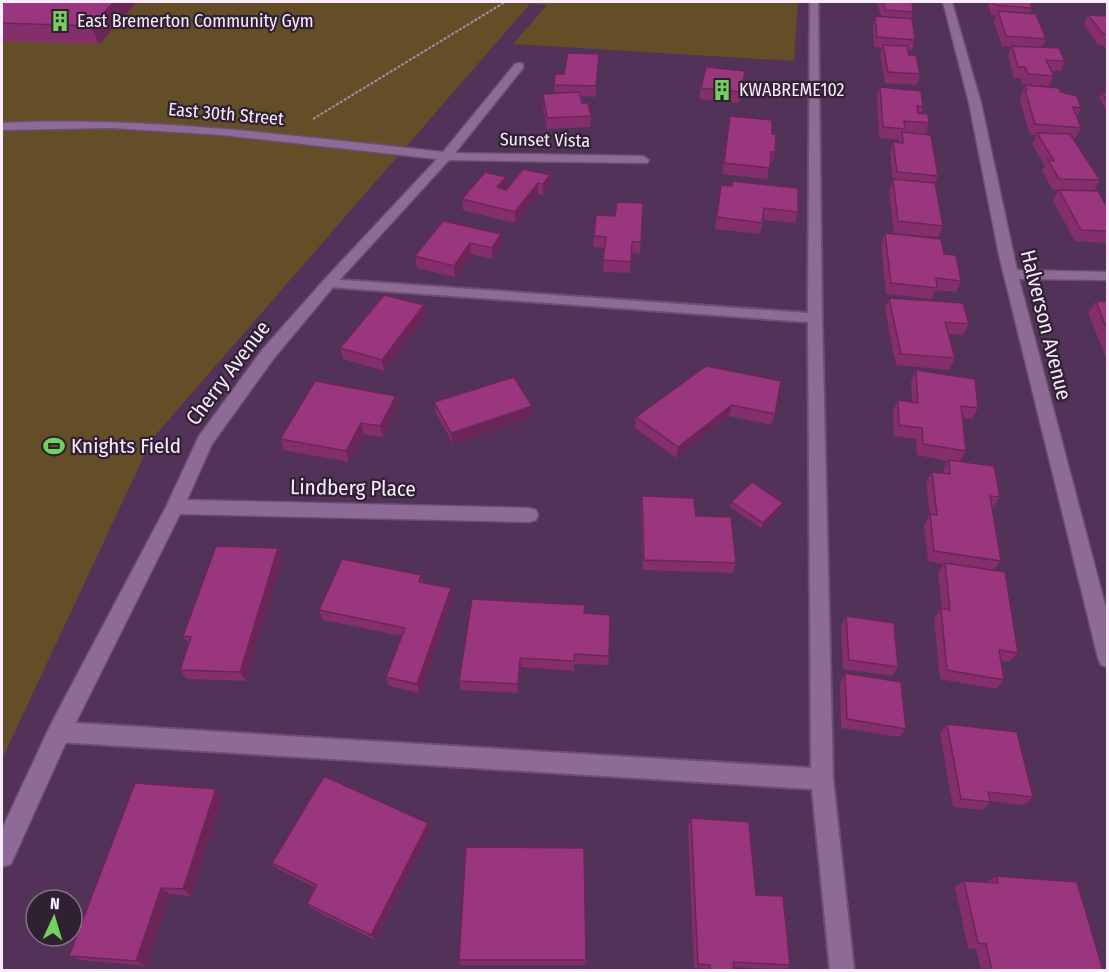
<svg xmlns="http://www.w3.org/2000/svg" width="1109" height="972" viewBox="0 0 1109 972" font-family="'Fira Sans Condensed',sans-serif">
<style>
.green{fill:#644e28}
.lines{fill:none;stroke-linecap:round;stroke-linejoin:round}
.service-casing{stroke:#6a4f6f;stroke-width:4}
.minor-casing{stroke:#6a4f6f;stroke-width:3}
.path{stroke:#a58daa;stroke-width:2;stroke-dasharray:3 1.5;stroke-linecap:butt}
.service{fill:#8e6b96;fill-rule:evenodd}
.minor{fill:#8e6b96;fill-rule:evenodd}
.wall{fill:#842e6c}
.shaded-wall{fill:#6b2658}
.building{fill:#99367e;stroke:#6b2658;stroke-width:1.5}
.labels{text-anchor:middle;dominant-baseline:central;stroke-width:4.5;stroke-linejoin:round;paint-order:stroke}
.far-poi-label{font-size:18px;fill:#fbebff;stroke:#2f2132;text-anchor:start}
.far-street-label{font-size:18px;fill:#fbebff;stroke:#2f2132}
.street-label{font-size:21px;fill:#fbebff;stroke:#2f2132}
.poi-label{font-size:21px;fill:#fbebff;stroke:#2f2132;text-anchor:start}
</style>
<rect width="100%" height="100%" fill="#523259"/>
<path class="green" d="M2 2H798L794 61 513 44 547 5 530 4 152 439 2 759Z"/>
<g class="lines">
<defs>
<path id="service" d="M810 2H818L822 318 833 779 854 970H830L812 789 59 742 52 739 49 732 52 725 59 722 811 768 808 322 329 287 322 283 329 279 808 313Z"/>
<path id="minor" d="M943 2H952L981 103 1017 270 1108 272V280L1019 279 1108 616V667L1101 665 1098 658 999 255 969 103Z
M519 63 523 64V68L455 153 643 156 649 160 647 163 449 160 334 286 274 358 212 444 187 500 529 508 536 510 538 515 536 520 529 522 180 514 67 740 11 864 2 867V829L51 724 166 507 199 436 262 350 324 280 437 159 222 135 112 128 2 130V123C150 116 296 136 443 152L515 64Z"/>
</defs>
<use href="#service" class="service-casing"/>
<use href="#minor" class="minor-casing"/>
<path class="path" d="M313 119 505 2"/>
<use href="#service" class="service"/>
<use href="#minor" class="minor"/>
</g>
<path class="wall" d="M2 2H137L99 44 2 41Z
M877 2H912L913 12 911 19 915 40 912 50H908L909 55 920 74 917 85 885 83 880 55 882 48 874 47 873 26 875 16H881Z
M989 2H1030L1032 8 1030 13 1046 39 1042 47 1065 61 1061 71H1052L1054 76 1049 86 1023 85 1020 78H1014L1008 56 1011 47 1002 46 994 21 996 15H991L988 4Z
M1088 15 1107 16V49L1103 45H1098L1084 25Z
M599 54 596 97 580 96 582 103 591 116 590 127 547 129 543 105V94L554 93V85L564 74Z
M745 71 739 103 699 99 701 88Z
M1025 85 1061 92 1081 108 1077 117 1081 128 1075 139H1073L1100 180 1094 191 1105 204H1107V243L1075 241 1053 201 1058 190H1053L1042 171 1045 166 1032 144 1036 135H1030L1020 101 1021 98V95Z
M880 87 923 107 921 113 929 123 925 134 904 133 938 176 935 183 943 226 938 237 894 233 889 190 893 180 890 153 893 142H898L899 140 879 138 877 97Z
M1102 92 1107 93V110L1099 98Z
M730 116 772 134 775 152 772 163H770L767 179 722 174Z
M550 175V187L543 195 538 194 515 223 463 210 462 199 506 177V188L505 189 506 190Z
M721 185 798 212 795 223 763 220 760 234 715 229Z
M596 215 641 242 640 254 631 253 630 273 603 272 604 248 593 247Z
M885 233 944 254 961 281 956 292 936 290 932 299 886 294 881 244Z
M501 234 502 245 492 259 471 254 455 277 417 268 415 256Z
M889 298 969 324 963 335 949 334 955 358 949 370 896 365 885 309Z
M1096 301 1107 302V360L1088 313Z
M424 305 426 317 384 371 343 359 340 348Z
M706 366 775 414 771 425 729 416 676 458 635 428 636 417Z
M916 370 978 408 972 419 963 418 966 451 960 461 1000 497 993 508H992L1001 561 993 570 1018 653 1009 662 1001 661 1004 680 996 689 940 679 934 618 942 608 938 573 944 564 928 561 924 525 930 514 926 482 932 472 943 473V471L948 461 917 455 916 439 894 436 893 411 898 400 912 402 911 381Z
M396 396 398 407 383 437 364 434 349 462 284 450 280 439Z
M434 402 532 406 533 417 453 444 436 413Z
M642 496 696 516 736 563 733 573 643 570 641 507Z
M731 502 783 503 781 508 761 528 730 507Z
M278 548 282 559 246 681 187 679 180 670 189 644 183 636Z
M421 575 423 582 451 588 453 598 420 693 389 686 386 677 402 636 323 620 319 610Z
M584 613 609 656 608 665 574 664V671L521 667 518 693 461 690 459 681Z
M846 616 898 667 892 676 843 669 841 626Z
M845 673 906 729 899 737 841 728 840 683Z
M947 724 1033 797 1023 805 990 801 991 802 982 810 953 807 940 733Z
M216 789 223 796 191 896 170 894 146 966 80 960 69 956Z
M691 818 756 895 790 965 785 970 733 967 734 970H706V969L694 968 688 826Z
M430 830 375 940 312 909 307 904 316 888 278 869 272 863Z
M996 876 1103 970H981L976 949 968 948 955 887 964 881 986 883Z
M459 960H586L585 965H461Z"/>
<path class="shaded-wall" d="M114 2H137L99 44 91 26Z
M550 175V187L543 195V184Z
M506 177V188L497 199V187Z
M538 183V194L515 223V212Z
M501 234 502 245 492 259V248Z
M470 243 471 254 455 277 454 266Z
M424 305 426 317 384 371 382 360Z
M396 396 398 407 383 437 380 426Z
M732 405 729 416 676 458 678 447Z
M532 406 533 417 453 444 451 433Z
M361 423 364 434 349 462 346 451Z
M783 503 781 508 761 528 763 523Z
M278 548 282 559 246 681 240 672Z
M451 588 453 598 420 693 417 684Z
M520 658 521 667 518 693V684Z
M216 789 223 796 191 896 183 889Z
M428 823 430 830 375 940 371 935Z
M161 888 170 894 146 966 136 961Z"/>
<path class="building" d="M2 2H114L91 26 2 23Z
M883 2H912L913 12 886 10Z
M994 2H1030L1032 8 995 5Z
M998 11 1036 14 1046 39 1006 36Z
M1088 15 1107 16V34H1103Z
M875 16 912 19 915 40 877 37Z
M883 45 907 46 909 55H916L920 74 888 72Z
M1012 46 1059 48 1065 61 1046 60 1054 76 1028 74 1025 67H1018Z
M568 53 599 54 596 86 554 85 555 74H564Z
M706 67 745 71 741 92 701 88Z
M1025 85 1059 88 1061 92 1077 96 1081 108 1073 107 1081 128 1035 124 1025 90H1027Z
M880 87 921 91 923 107 917 106 918 113 928 114 929 123 904 121 905 129 883 127Z
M579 92 582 103H588L591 116 547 118 543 94Z
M1102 92 1107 93V101Z
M730 116 772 120V134H776L775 152H771L770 168 724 163Z
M902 132 931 135 938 176 897 172 893 142 903 143Z
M1037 133 1070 134 1100 180 1059 179 1048 160 1054 161Z
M523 169 550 175 543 184 538 183 515 212 462 199 485 172 506 177 497 187 506 190Z
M893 179 935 183 943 226 898 221Z
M732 181 798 188V212L764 208 762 223 717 217 721 185 732 186Z
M1059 190 1098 191 1105 204H1107V231L1081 230Z
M617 202 643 203 641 242H632L631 262 603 260 606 237 594 236 596 215 615 216Z
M443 221 501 234 492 248 470 243 454 266 415 256Z
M885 233 941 239 944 254 956 255 961 281 936 278 937 288 891 283Z
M384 295 424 305 382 360 340 348Z
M889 298 963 303 969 324 945 322 955 358 901 354Z
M1096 301 1107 302V330Z
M706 366 781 381 775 414 732 405 678 447 636 417Z
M916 370 975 379 978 408 961 406 966 451 923 444 922 428 899 425 898 400 918 403Z
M514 377 532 406 451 433 434 402Z
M315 381 396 396 380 426 361 423 346 451 280 439Z
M949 460 994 466 1000 497 990 496 1001 561 934 551 930 514 937 515 932 472 950 474Z
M752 482 783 503 763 523 731 502Z
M642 496 694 498 696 516 731 517 736 563 644 560Z
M216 546 278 548 240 672 180 670 191 637 183 636Z
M342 559 421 575 419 582 451 588 417 684 386 677 405 628 319 610Z
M945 563 1005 572 1018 653 999 650 1004 680 947 670 941 608 950 610Z
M472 599 585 605 584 613 610 615 609 656 575 654 574 661 520 658 518 684 459 681Z
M846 616 894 623 898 667 849 660Z
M845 673 901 682 906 729 847 719Z
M947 724 1017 732 1033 797 988 792 991 802 961 799Z
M324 776 428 823 371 935 307 904 317 885 272 863Z
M135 783 216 789 183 889 161 888 136 961 69 956Z
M691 818 749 822 756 895 783 896 790 965 733 962 734 970H710V965L698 964Z
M466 847 584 848 586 960H459Z
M996 876 1077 882 1103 970H992L986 944 978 943 964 881 998 883Z"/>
<defs>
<symbol id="building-bare" viewBox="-9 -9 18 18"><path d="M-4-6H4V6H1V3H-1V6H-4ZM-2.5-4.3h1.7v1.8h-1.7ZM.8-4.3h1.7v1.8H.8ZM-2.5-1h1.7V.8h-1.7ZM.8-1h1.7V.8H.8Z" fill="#73d25d" stroke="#2f2132" stroke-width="2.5" paint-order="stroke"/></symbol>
<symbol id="stadium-bare" viewBox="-9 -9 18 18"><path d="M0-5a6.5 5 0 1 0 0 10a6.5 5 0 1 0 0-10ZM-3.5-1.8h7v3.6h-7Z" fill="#73d25d" stroke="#2f2132" stroke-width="2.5" paint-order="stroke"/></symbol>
</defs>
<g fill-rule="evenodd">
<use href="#building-bare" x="45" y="6" width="30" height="30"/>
<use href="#building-bare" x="707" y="75" width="30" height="30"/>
<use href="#stadium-bare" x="39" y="431" width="30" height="30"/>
</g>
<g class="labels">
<g class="far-poi-label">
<text x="77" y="21">East Bremerton Community Gym</text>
<text x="739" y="90">KWABREME102</text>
</g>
<g class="far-street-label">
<text transform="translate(226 114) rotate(5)">East 30th Street</text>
<text transform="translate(545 140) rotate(1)">Sunset Vista</text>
</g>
<g class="street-label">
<text transform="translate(1046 325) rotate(76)">Halverson Avenue</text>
<text transform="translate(228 373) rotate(-53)">Cherry Avenue</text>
<text transform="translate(353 488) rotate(1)">Lindberg Place</text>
</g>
<g class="poi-label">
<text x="71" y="446">Knights Field</text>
</g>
</g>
<rect width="1109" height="972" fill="none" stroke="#fbebff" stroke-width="6"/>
<g transform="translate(54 918) rotate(4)"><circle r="28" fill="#2f2132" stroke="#817284" stroke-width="1.5"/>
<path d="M0-4.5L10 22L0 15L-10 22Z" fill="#73d25d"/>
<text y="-9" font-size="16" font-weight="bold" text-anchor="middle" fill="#fbebff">N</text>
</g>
</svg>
